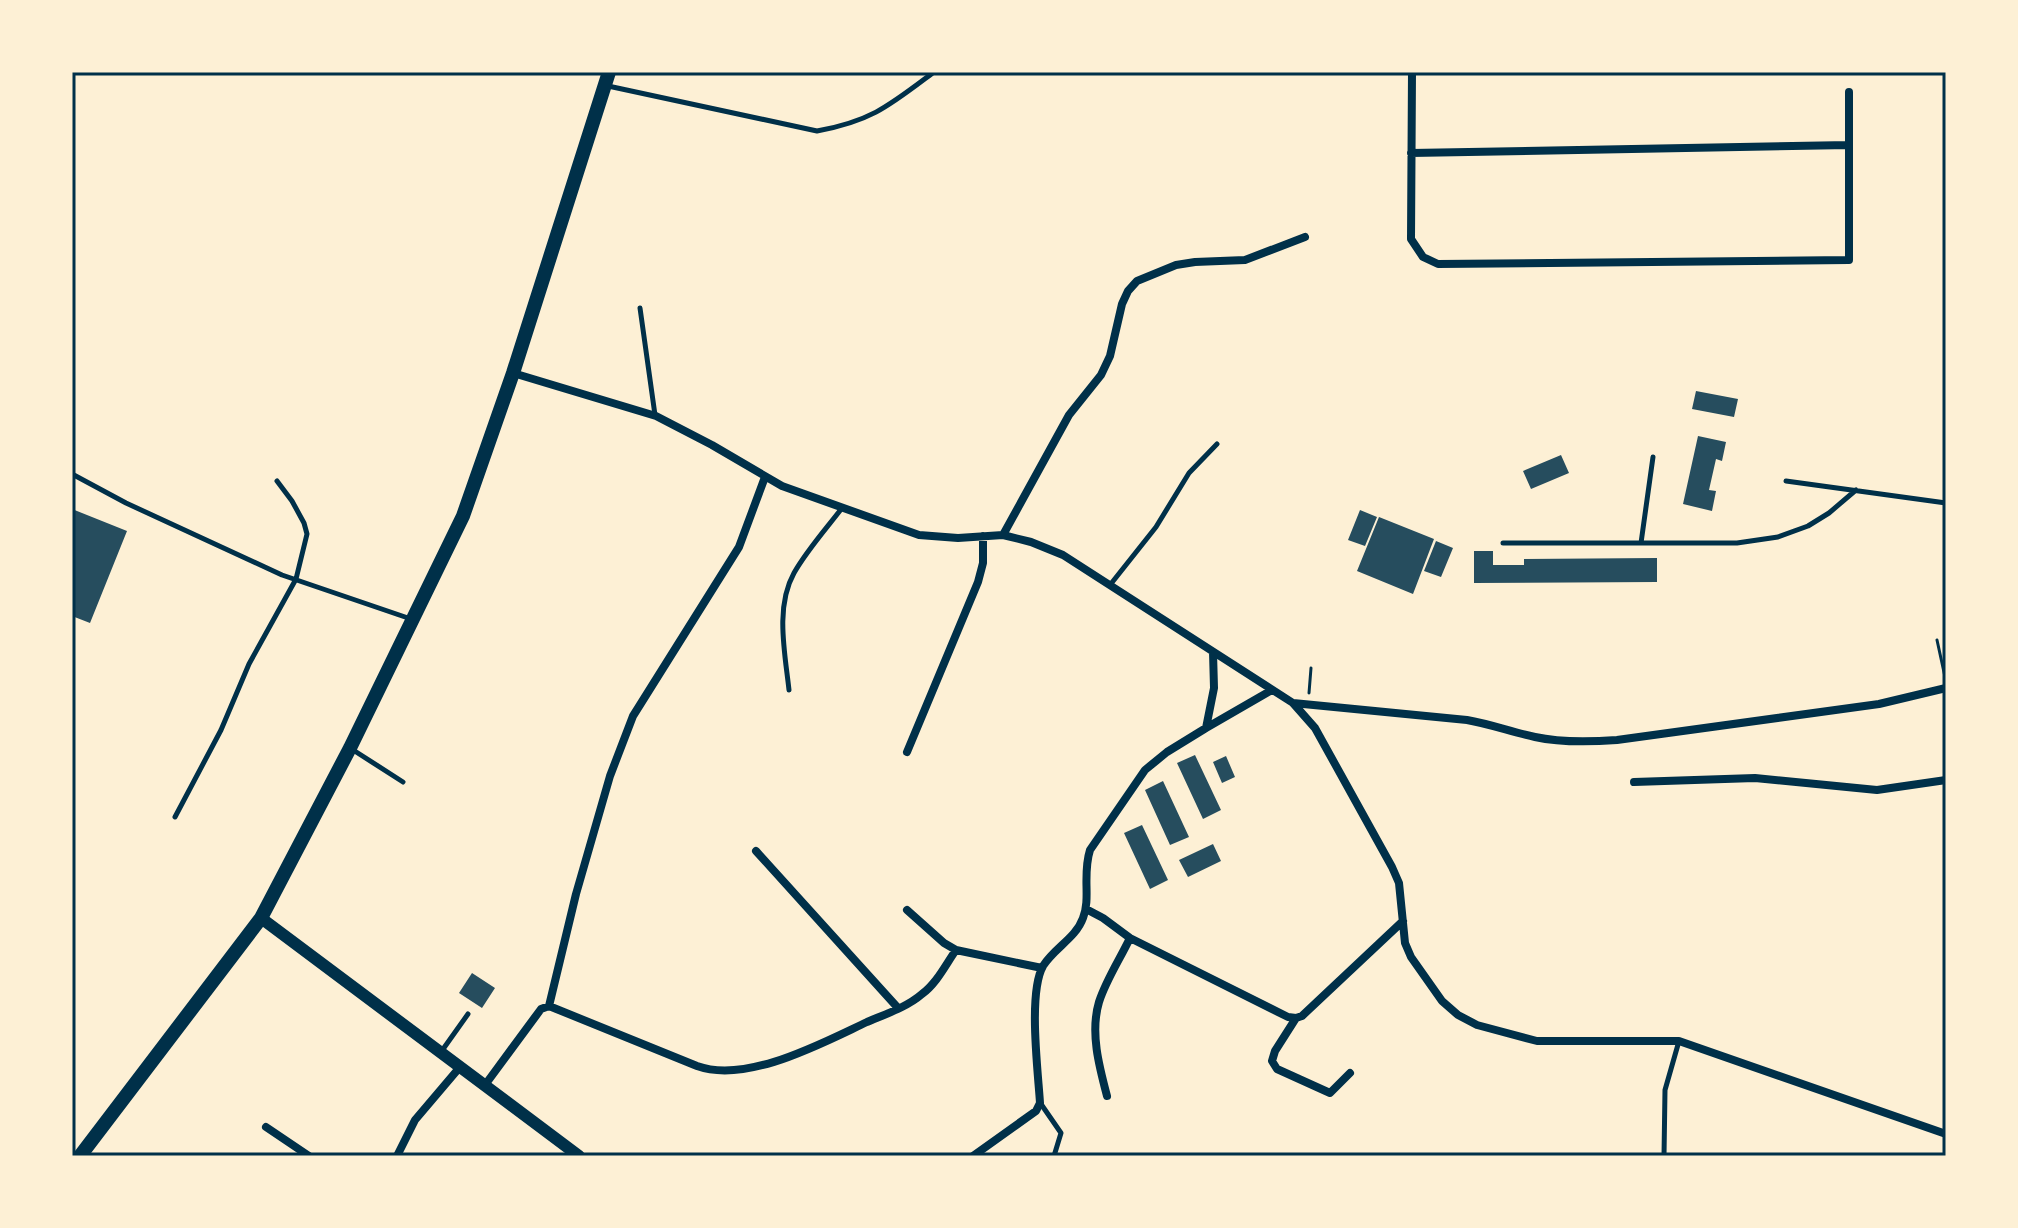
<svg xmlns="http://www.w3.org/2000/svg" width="2018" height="1228" viewBox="0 0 2018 1228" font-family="Montserrat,sans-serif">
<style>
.building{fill:#264d5e}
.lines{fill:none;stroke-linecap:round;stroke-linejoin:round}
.path{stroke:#003049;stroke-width:3}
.service{stroke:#003049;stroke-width:5}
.minor{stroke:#003049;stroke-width:8}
.tertiary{stroke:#003049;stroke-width:12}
.secondary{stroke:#003049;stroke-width:14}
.neatline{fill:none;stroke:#003049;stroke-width:3}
</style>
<rect width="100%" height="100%" fill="#fdf0d5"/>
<path class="building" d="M1696 391 1738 399 1734 417 1692 409Z
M1698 436 1726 442 1722 461 1716 459 1709 490 1716 491 1712 511 1683 504Z
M1561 455 1569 473 1531 489 1523 471Z
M72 509 127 531 90 623 72 616Z
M1360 510 1377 517 1365 546 1348 540Z
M1379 517 1434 539 1413 594 1357 571Z
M1436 541 1453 548 1441 577 1424 571Z
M1474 551H1493V565H1524V559L1657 558V582L1474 583Z
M1195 755 1221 810 1203 819 1177 763Z
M1226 756 1235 777 1222 783 1213 762Z
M1163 781 1189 837 1170 845 1145 790Z
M1142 825 1168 880 1150 889 1124 833Z
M1213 844 1221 861 1188 877 1179 860Z
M472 973 495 988 482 1008 459 993Z"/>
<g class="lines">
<path class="path" d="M1937 640 1945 677
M1309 693 1311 668"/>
<path class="service" d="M608 86 817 131C872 121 890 105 934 72
M640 308 655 415
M72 474 126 503 282 575 411 619
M1786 481 1946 503
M1503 543H1737L1778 537 1808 526 1829 513 1856 490
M1641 543 1653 457
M1110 585 1156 527 1189 473 1217 444
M789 690C785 653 775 607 794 573 807 550 826 529 842 508
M350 748 403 782
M175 817 221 730 249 664 296 579 307 534 304 523 292 501 277 481
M441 1052 468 1014
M1041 1104 1061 1133 1054 1156
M1664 1156 1665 1090 1679 1041"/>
<path class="minor" d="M1412 72 1411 239 1423 257 1438 264 1849 260V92
M1411 153 1849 145
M513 373 656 416 712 445 782 486 919 535 958 538 1003 535 1031 542 1063 555 1293 703 1315 728 1392 867 1399 883 1405 943 1411 957 1442 1001 1458 1015 1477 1025 1537 1041H1679L1946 1134
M1003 535 1069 415 1101 375 1110 356 1122 304 1128 291 1137 281 1176 265 1195 262 1245 260 1305 237
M1293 703 1467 720C1490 724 1512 732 1535 737 1562 743 1590 742 1617 740L1879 704 1946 688
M1206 728 1272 690
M907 752 978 582 983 563V536
M1634 782 1755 778 1877 790 1946 780
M756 851 898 1008
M1086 909 1103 918 1130 938 1288 1017 1296 1018
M907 910 944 943 956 950 1042 968
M549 1006 697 1066C747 1084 822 1043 867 1022 886 1014 907 1007 922 994 937 983 946 964 956 950
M1350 1073 1330 1093 1277 1069 1272 1061 1275 1051 1296 1018 1302 1016 1403 921
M485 1085 541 1009 549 1006 576 894 610 776 633 716 739 547 765 477
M1107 1096C1099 1066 1090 1032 1099 1002 1106 980 1120 959 1130 938
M266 1127 309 1156
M397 1156 415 1120 460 1067
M973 1156 1036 1111 1040 1103C1038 1071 1028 993 1043 966 1054 948 1076 938 1083 918 1091 898 1082 875 1090 850L1145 770 1167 752 1206 728 1214 688 1213 652"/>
<path class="tertiary" d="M261 918 579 1156"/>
<path class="secondary" d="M80 1156 261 918 350 748 463 516 513 373 609 72"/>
</g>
<rect width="2018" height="1228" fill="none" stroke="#fdf0d5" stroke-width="148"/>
<rect x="74" y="74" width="1870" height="1080" class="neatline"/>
</svg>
